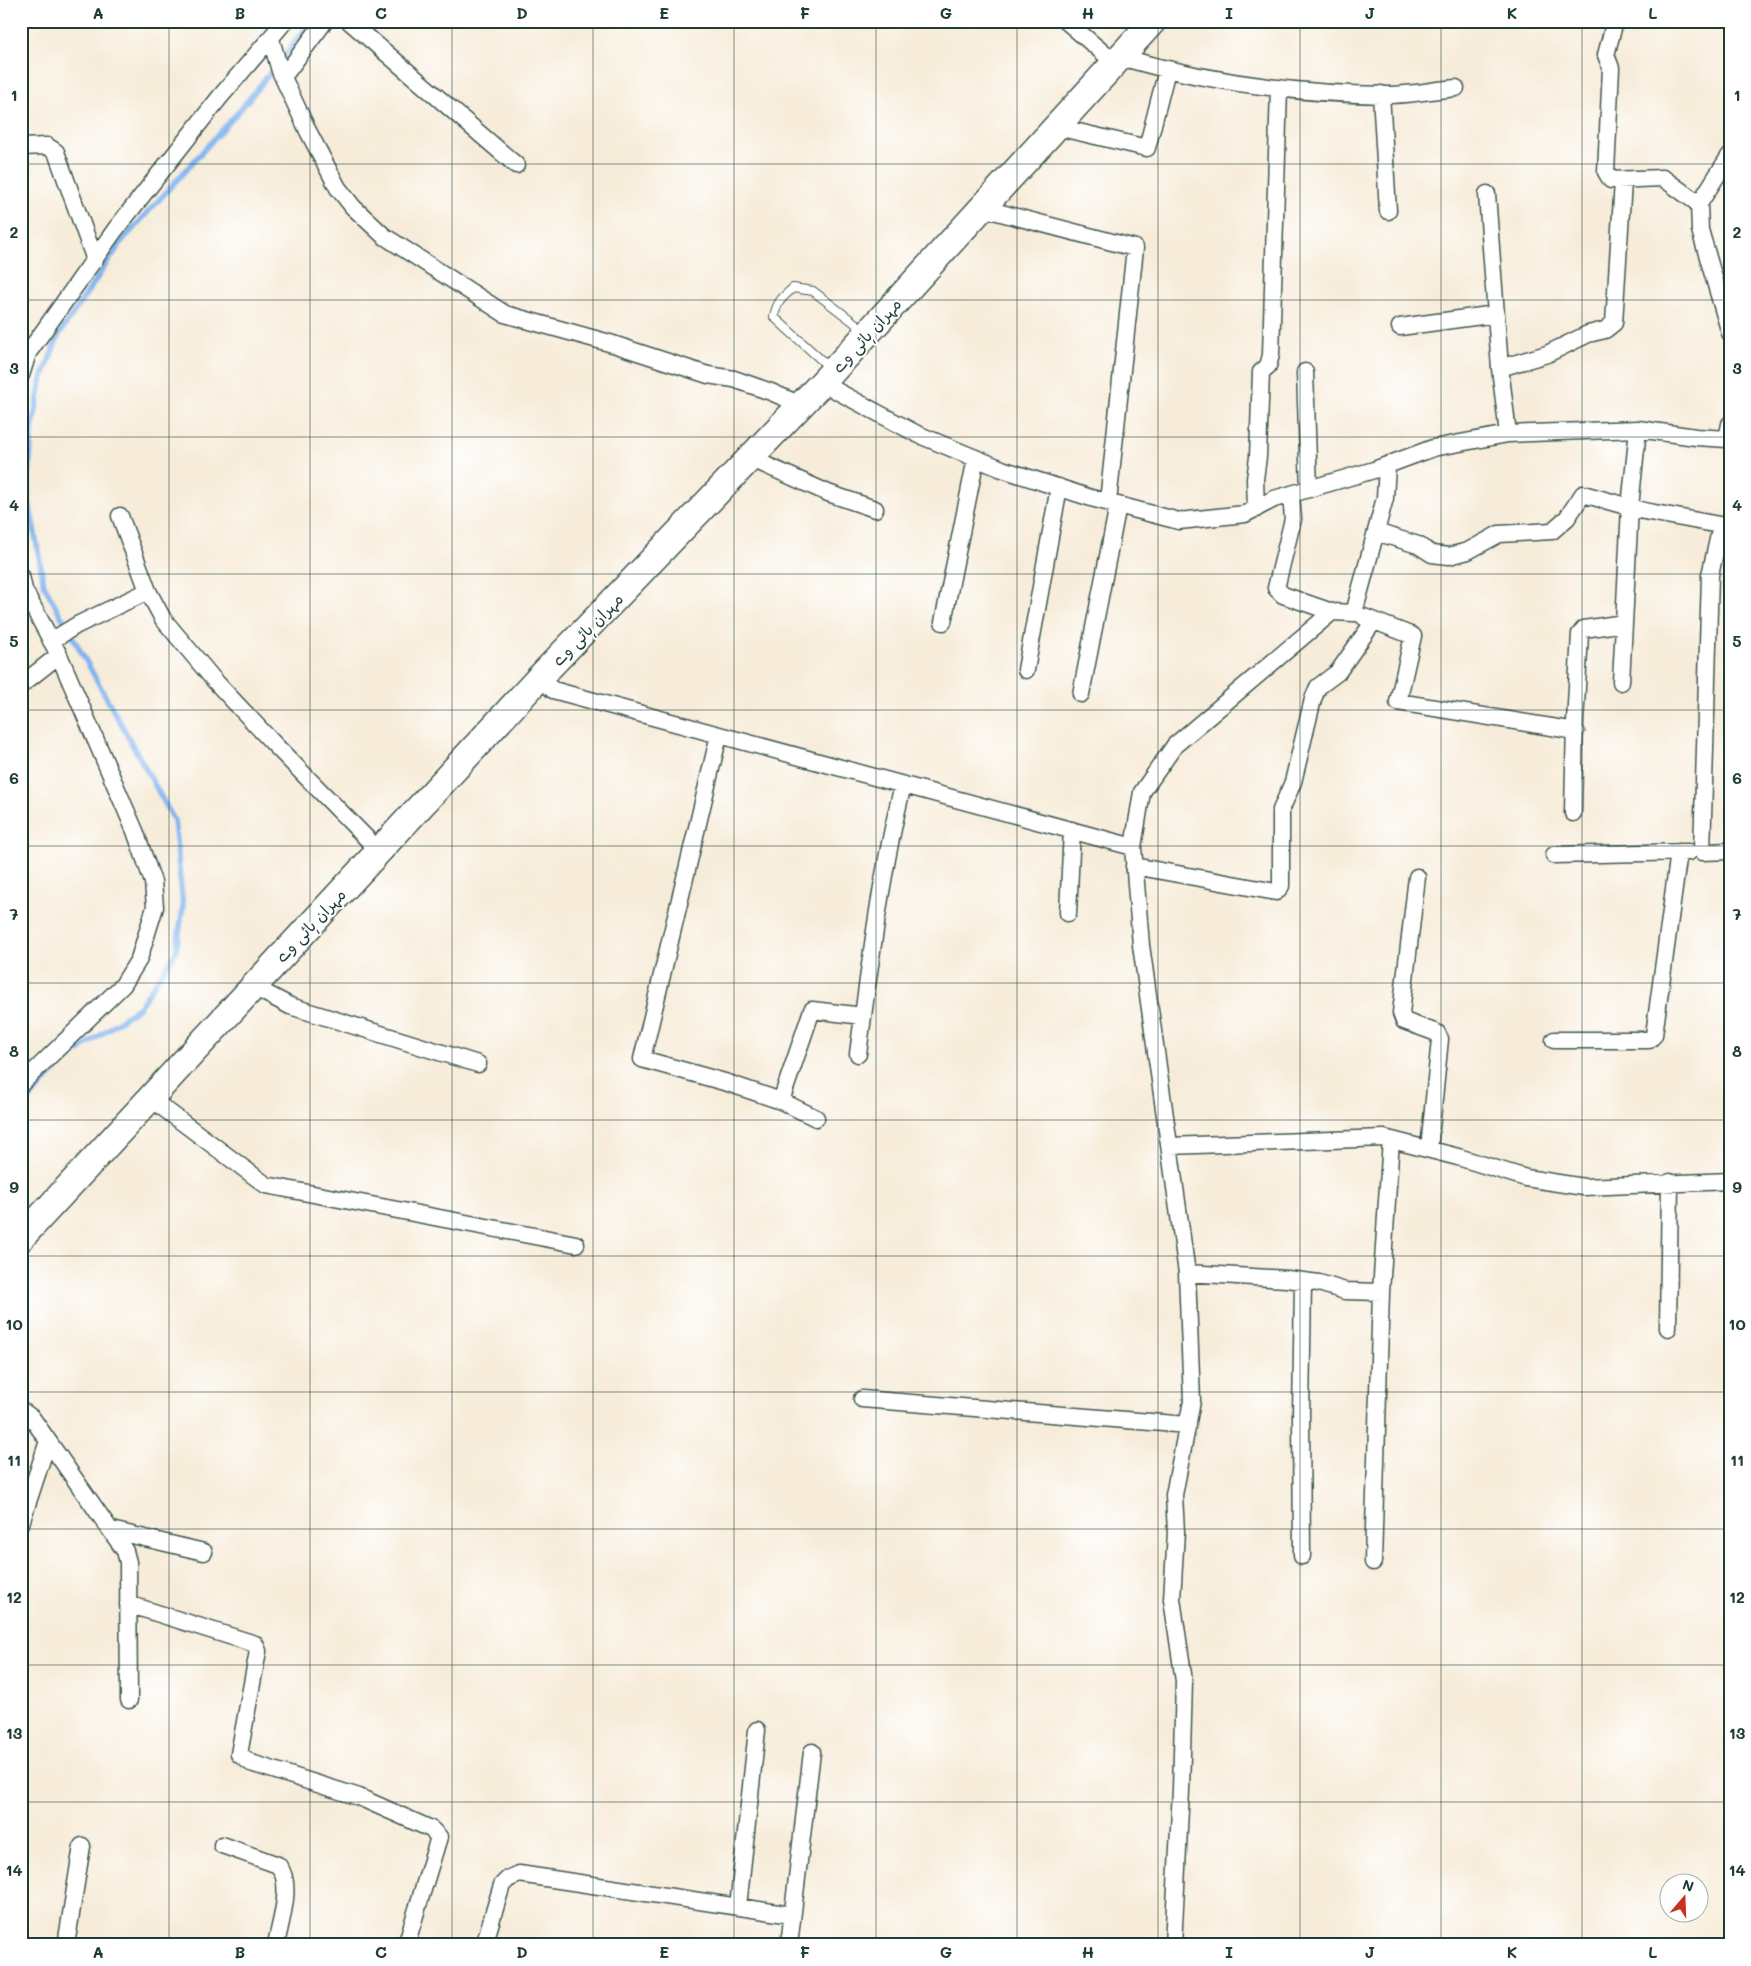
<svg xmlns="http://www.w3.org/2000/svg" width="1751" height="1966" viewBox="0 0 1751 1966" font-family="Mali,'Playpen Sans Arabic',sans-serif">
<style>
.lines{fill:none;stroke-linecap:round;stroke-linejoin:round}
.stream{stroke:#82b5ef;stroke-width:5.5}
.lane-casing{stroke:#3f574d;stroke-width:10}
.street-casing{stroke:#3f574d;stroke-width:19}
.primary-casing{stroke:#3f574d;stroke-width:29}
.lane{stroke:#fff;stroke-width:8}
.street{stroke:#fff;stroke-width:16}
.primary{stroke:#fff;stroke-width:26}
.grid{fill:none;stroke:#1f3d34;stroke-width:1;stroke-opacity:0.55}
.labels{text-anchor:middle;dominant-baseline:central;stroke-width:4;stroke-linejoin:round;paint-order:stroke}
.street-label{font-size:16px;fill:#1f3d34;stroke:#fff}
.neatline{fill:none;stroke:#1f3d34;stroke-width:2}
.grid-label{font-size:16px;text-anchor:middle;font-weight:bold;fill:#1f3d34}
</style>
<rect width="100%" height="100%" fill="#fff"/>
<filter id="ink" filterUnits="userSpaceOnUse"><feTurbulence type="fractalNoise" baseFrequency=".02" numOctaves="2"/><feDisplacementMap in="SourceGraphic" scale="10" xChannelSelector="R" yChannelSelector="G"/><feConvolveMatrix kernelMatrix="1 2 1 2 8 2 1 2 1" color-interpolation-filters="sRGB"/></filter>
<filter id="wash" filterUnits="userSpaceOnUse"><feTurbulence type="fractalNoise" baseFrequency=".0096" numOctaves="4" result="noise"/><feDisplacementMap in="SourceGraphic" scale="20" xChannelSelector="R" yChannelSelector="G"/><feGaussianBlur stdDeviation="1.12" result="paint"/><feColorMatrix in="noise" values="0 0 0 0 0 0 0 0 0 0 0 0 0 0 0 0 0 1.4 0 .05"/><feComposite in="paint" operator="in"/></filter>
<g filter="url(#wash)">
<rect width="100%" height="100%" fill="#f7ecd9"/>
<g class="lines">
<path class="stream" d="M21 1108 63 1062 139 1007 176 952 183 907 174 820 44 585 28 494 32 431 41 382 58 336 122 241 240 110 312 21"/>
</g>
</g>
<g filter="url(#ink)">
<g class="lines">
<defs>
<path id="lane" d="M830 368 774 317C777 301 782 298 793 288L813 291 864 330"/>
<path id="street" d="M349 21 516 165
M1066 21 1115 63
M1615 21 1606 55 1611 68 1606 172 1611 180 1663 178 1699 204
M271 39 280 71 308 131 338 188 353 207 384 236 505 314 613 344 708 375 734 379 771 392 801 405
M1120 57C1207 82 1298 94 1388 95 1410 95 1433 90 1456 88
M283 77 325 21
M1381 94 1388 211
M1057 127 1147 148 1167 70
M21 147 47 146 56 152 95 260
M1730 155 1699 204 1700 230 1730 333
M1487 194 1500 368 1508 434
M982 208 1135 248 1108 502
M1400 327 1496 314
M1500 368 1547 354 1588 334 1605 330 1614 323 1623 181
M1305 372 1309 489
M21 375 28 353 115 230 220 97 285 21
M822 383 917 434 1002 469 1091 498 1179 521 1245 514 1274 499 1374 470 1433 448 1508 434 1638 429 1696 437 1727 439 1730 424
M750 458 828 493 875 509
M1291 494 1293 519 1276 588 1283 595 1332 612
M1256 509 1255 479 1258 457 1261 372 1268 366 1271 355 1279 88
M120 516 148 591 163 619 214 680 274 744 379 851
M1721 526 1710 575 1702 852 1730 851
M1376 532 1418 545 1432 554 1449 556 1468 551 1499 534 1552 531 1567 518 1583 494 1644 511 1730 527
M21 576 24 590 59 655 135 831 153 882 155 907 139 959 123 985 21 1084
M1364 617 1413 636 1398 702 1576 731
M943 622 976 458
M51 641 77 625 148 591
M1026 670 1059 487
M539 678 553 690 1133 847
M1621 682 1630 507 1638 429
M21 685 59 655
M1081 694 1118 505
M719 735 642 1059 728 1083 781 1101 816 1118
M1573 813 1575 722 1580 634 1584 629 1624 623
M1554 855 1689 852
M1134 866 1276 892 1281 886V810L1293 782 1313 699 1318 687 1338 672 1374 621
M1417 877 1401 1013 1404 1021 1437 1033 1440 1039 1429 1149
M1068 913 1072 830
M254 987 290 1006 478 1064
M1554 1040H1649L1654 1035 1679 852
M858 1054C870 964 881 873 903 785
M150 1098 266 1185 576 1244
M781 1101 812 1010 863 1016
M1169 1146 1384 1138 1458 1157 1526 1178 1584 1187 1730 1181
M1187 1273 1287 1279 1319 1283 1345 1291 1381 1292
M1668 1328 1670 1182
M862 1399 1188 1425
M21 1410 32 1418 125 1551 128 1562 129 1700
M21 1523 48 1441
M111 1530 204 1552
M1302 1556 1301 1417 1303 1281
M1373 1562 1381 1292 1391 1140
M128 1604 255 1644 258 1651 239 1754 251 1763 359 1797 431 1829 439 1837 406 1945
M222 1845 278 1865C294 1884 280 1922 276 1945
M738 1907 757 1730
M66 1945 82 1846
M484 1945 502 1885 508 1879 519 1874 792 1915
M789 1945 812 1752
M1173 1945 1181 1790 1184 1681 1172 1599 1176 1532 1174 1495 1192 1401 1187 1273 1141 945 1133 847 1142 792 1175 745 1332 612 1354 613 1385 498 1387 466"/>
<path id="primary" d="M21 1238 539 678 822 383 1153 21"/>
</defs>
<use href="#lane" class="lane-casing"/>
<use href="#street" class="street-casing"/>
<use href="#primary" class="primary-casing"/>
<use href="#lane" class="lane"/>
<use href="#street" class="street"/>
<use href="#primary" class="primary"/>
</g>
</g>
<path class="grid" d="M169 21V1945M310 21V1945M452 21V1945M593 21V1945M734 21V1945M876 21V1945M1017 21V1945M1158 21V1945M1300 21V1945M1441 21V1945M1582 21V1945M21 164H1730M21 300H1730M21 437H1730M21 574H1730M21 710H1730M21 846H1730M21 983H1730M21 1120H1730M21 1256H1730M21 1392H1730M21 1529H1730M21 1665H1730M21 1802H1730"/>
<g class="labels">
<g class="street-label">
<text transform="translate(866 335) rotate(-48)">مہران ہائی وے</text>
<text transform="translate(587 629) rotate(-46)">مہران ہائی وے</text>
<text transform="translate(310 925) rotate(-47)">مہران ہائی وے</text>
</g>
</g>
<rect width="1751" height="1966" fill="none" stroke="#fff" stroke-width="55"/>
<g transform="translate(1684 1898) rotate(19)"><circle r="24" fill="#ffffff" stroke="#a5b1ae"/>
<path d="M0-4L9 19L0 12L-9 19Z" fill="#c8321e"/>
<text y="-8" font-size="14" font-weight="bold" text-anchor="middle" fill="#1f3d34">N</text>
</g>
<rect x="28" y="28" width="1696" height="1910" class="neatline"/>
<g class="grid-label">
<text x="98" y="19">A</text>
<text x="240" y="19">B</text>
<text x="381" y="19">C</text>
<text x="522" y="19">D</text>
<text x="664" y="19">E</text>
<text x="805" y="19">F</text>
<text x="946" y="19">G</text>
<text x="1088" y="19">H</text>
<text x="1229" y="19">I</text>
<text x="1370" y="19">J</text>
<text x="1512" y="19">K</text>
<text x="1653" y="19">L</text>
<text x="14" y="101">1</text>
<text x="1737" y="101">1</text>
<text x="14" y="238">2</text>
<text x="1737" y="238">2</text>
<text x="14" y="374">3</text>
<text x="1737" y="374">3</text>
<text x="14" y="511">4</text>
<text x="1737" y="511">4</text>
<text x="14" y="647">5</text>
<text x="1737" y="647">5</text>
<text x="14" y="784">6</text>
<text x="1737" y="784">6</text>
<text x="14" y="920">7</text>
<text x="1737" y="920">7</text>
<text x="14" y="1057">8</text>
<text x="1737" y="1057">8</text>
<text x="14" y="1193">9</text>
<text x="1737" y="1193">9</text>
<text x="14" y="1330">10</text>
<text x="1737" y="1330">10</text>
<text x="14" y="1466">11</text>
<text x="1737" y="1466">11</text>
<text x="14" y="1603">12</text>
<text x="1737" y="1603">12</text>
<text x="14" y="1739">13</text>
<text x="1737" y="1739">13</text>
<text x="14" y="1876">14</text>
<text x="1737" y="1876">14</text>
<text x="98" y="1958">A</text>
<text x="240" y="1958">B</text>
<text x="381" y="1958">C</text>
<text x="522" y="1958">D</text>
<text x="664" y="1958">E</text>
<text x="805" y="1958">F</text>
<text x="946" y="1958">G</text>
<text x="1088" y="1958">H</text>
<text x="1229" y="1958">I</text>
<text x="1370" y="1958">J</text>
<text x="1512" y="1958">K</text>
<text x="1653" y="1958">L</text>
</g>
</svg>
